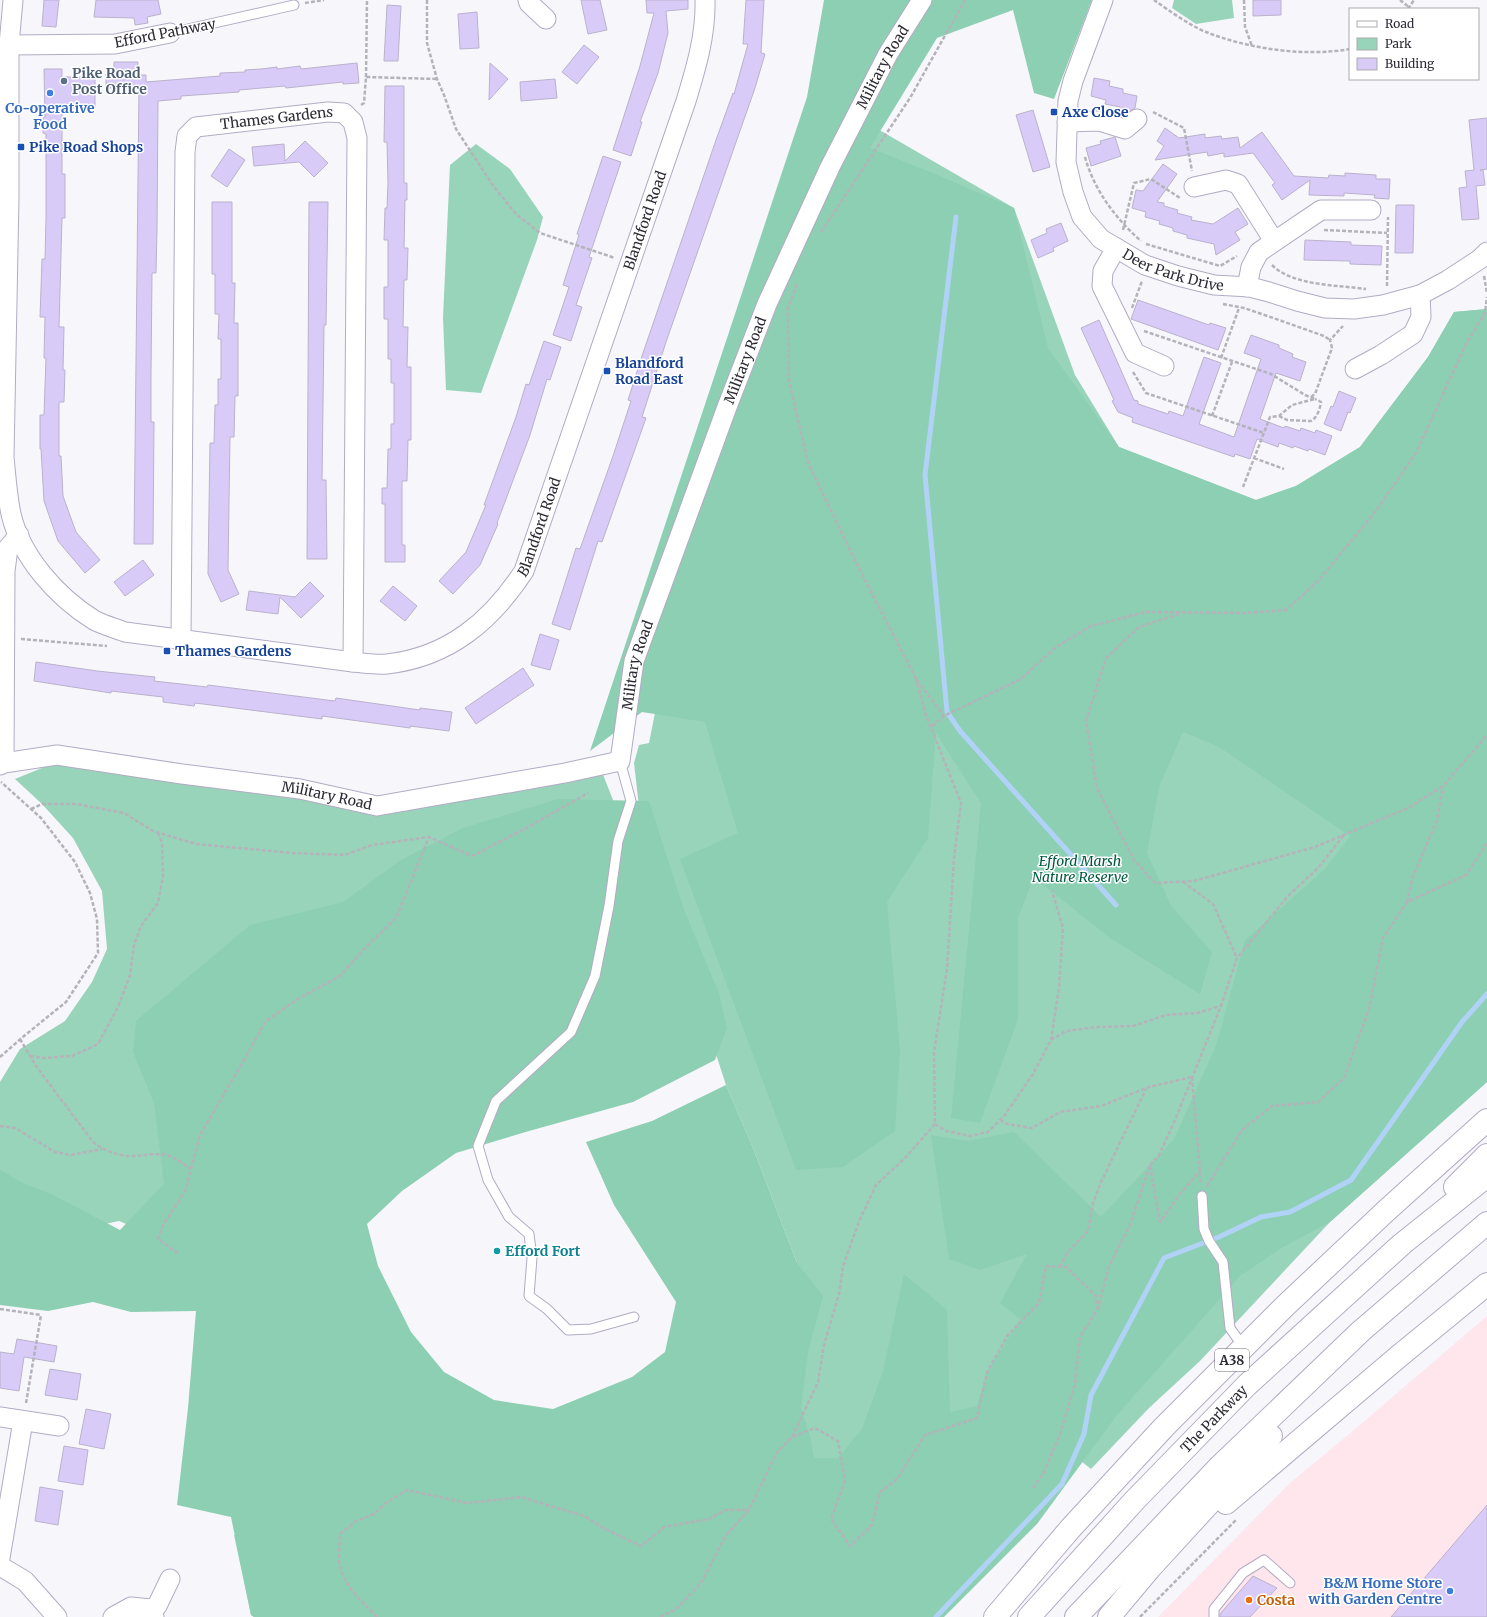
<svg xmlns="http://www.w3.org/2000/svg" width="1487" height="1617" viewBox="0 0 1487 1617" font-family="Merriweather,serif">
<style>
.commercial{fill:#ffe5ec}
.green{fill:#98d4b9}
.forest{fill:#8dcfb2}
.lines{fill:none;stroke-linecap:round;stroke-linejoin:round}
.stream{stroke:#b1d2f7;stroke-width:5}
.building{fill:#d9cbf8;stroke:#bab2cc}
.lane-casing{stroke:#b3abc4;stroke-width:11}
.street-casing{stroke:#b3abc4;stroke-width:21}
.highway-casing{stroke:#b3abc4;stroke-width:24}
.path{stroke:#b5b3ba;stroke-width:2.5;stroke-dasharray:4 2;stroke-linecap:butt}
.lane{stroke:#fff;stroke-width:9}
.street{stroke:#fff;stroke-width:19}
.highway{stroke:#fff;stroke-width:22}
.service-dot{fill:#5c6f8a;stroke:#fff;stroke-width:1.5}
.shop-dot{fill:#3f7fe0;stroke:#fff;stroke-width:1.5}
.transit-dot{fill:#1a4fb4;stroke:#fff;stroke-width:1.5}
.culture-dot{fill:#0f9aa8;stroke:#fff;stroke-width:1.5}
.food-dot{fill:#e8710a;stroke:#fff;stroke-width:1.5}
.labels{text-anchor:middle;dominant-baseline:central;stroke-width:3;stroke-linejoin:round;paint-order:stroke}
.shield{fill:#fff;stroke:#6d6b72;stroke-width:1}
.shield-label{font-size:13px;font-weight:bold;fill:#2e2b35}
.street-label{font-size:14px;fill:#2e2b35;stroke:#fff}
.service-label{font-size:14px;font-weight:bold;fill:#4e5e75;stroke:#fff;text-anchor:start}
.shop-label{font-size:14px;font-weight:bold;fill:#366cbe;stroke:#fff}
.transit-label{font-size:14px;font-weight:bold;fill:#164399;stroke:#fff;text-anchor:start}
.park-label{font-size:14px;font-style:italic;fill:#00593e;stroke:#fff}
.culture-label{font-size:14px;font-weight:bold;fill:#0d838f;stroke:#fff;text-anchor:start}
.food-label{font-size:14px;font-weight:bold;fill:#c56008;stroke:#fff;text-anchor:start}
</style>
<rect width="100%" height="100%" fill="#f7f6fb"/>
<path class="commercial" d="M1487 1316V1617H1158L1290 1483 1347 1436Z"/>
<path class="green" d="M1174 0H1232L1234 18 1196 24 1172 8Z
M869 124 1014 208 1075 375 1119 447 1256 500 1296 486 1360 447 1428 357 1454 312 1487 309V1082L1330 1222 1200 1361 1149 1408 1091 1469 1067 1450 254 1617 251 1615 234 1535 511 1469 797 1263 753 1148 726 1085 641 824 634 763 639 745 649 743 659 693Z
M476 144 510 169 543 217 537 240 481 393 446 390 443 318 450 165Z
M59 761 294 794 376 811 602 772 613 800 204 1257 119 1221 82 1229 0 1202V1082L20 1049 65 1021 92 982 107 949 102 891 73 838 42 804 15 779Z"/>
<path class="forest" d="M824 0H1092L1054 99 1034 93 1013 10 937 38 870 148 935 174 1014 208 1048 348 1119 447 1256 500 1296 486 1360 447 1428 357 1454 312 1487 309V1082L1330 1222 1283 1247 1240 1276 1117 1415 1037 1524 944 1617H254L251 1615 231 1517 177 1505 188 1408 196 1311 131 1312 93 1302 48 1311 0 1305V1170L23 1183 51 1194 120 1230 164 1184 154 1103 133 1052 136 1021 250 925 343 902 401 860 463 828 558 799 649 801 684 910 719 993 727 1028 715 1060 633 1102 529 1131 456 1153 402 1191 367 1224 378 1266 411 1332 444 1372 494 1400 553 1409 632 1377 665 1352 676 1302 614 1205 586 1142 652 1121 726 1085 753 1148 797 1263 823 1296 808 1352 801 1408 810 1436 814 1458H838L862 1429 883 1371 904 1274 947 1310 950 1412 977 1406 987 1372 1020 1319 1000 1303 1027 1254 980 1270 949 1259 931 1135 968 1141 1014 1132 1101 1217 1174 1139 1217 1043 1245 940 1325 869 1350 836 1219 747 1183 732 1159 787 1147 853 1171 906 1212 952 1200 994 1110 938 1034 877 1018 918V1019L980 1123 951 1118 981 803 936 733 928 838 887 902 900 1051 895 1131 843 1167 796 1170 680 859 738 833 705 722 642 712 590 751 807 97Z"/>
<g class="lines">
<path class="stream" d="M956 217 925 475 947 712 960 731 1116 905
M936 1617 1062 1484 1084 1434 1091 1395 1164 1258 1219 1237 1261 1217 1290 1212 1351 1180 1462 1022 1487 994"/>
</g>
<path class="building" d="M44 0H59L56 27 42 26Z
M96 0H158L161 14 147 17 148 23 135 25 134 18 94 17Z
M581 0H600L607 30 588 34Z
M646 0H688V9L666 11 668 33 658 73 640 122H642L631 156 613 150 640 66 654 13H647Z
M746 0H764L761 53 765 54 755 88 666 342 642 417 646 418 602 542 598 541 570 630 552 624 576 548 580 549 613 456 631 401 628 400 643 353 716 140 733 93 734 94 748 44H743Z
M1253 0H1281V15L1253 16Z
M387 5 401 6 398 61H384Z
M477 12 479 48 460 49 458 14Z
M584 45 599 57 577 84 562 72Z
M114 62H138L137 75H146V82L220 76V73L245 72V70L261 69 277 67V69L300 66 301 69 357 63 359 83 343 84V82L286 88 285 86 239 90V92L181 96V99L158 101 157 230 156 273H152L151 375V422H154L153 544H134L139 88H106V74H114Z
M490 63 508 79 489 100Z
M44 69H62V77H95V108H62V174H65V218H62L59 327H64L63 370H65L64 402H59V456H61L63 496 76 532 100 560 85 573 58 541 44 501 41 449H40V415H44L46 358H44L45 317H40L42 259H45L46 218V134L43 133V117H45Z
M1094 78 1110 81 1109 86 1123 89V93L1137 96 1135 108 1127 113 1119 112 1120 107 1105 104 1106 100 1091 96Z
M555 79 557 98 521 101 520 82Z
M385 86H404V183H407V200H405L404 248H408L407 280H404L403 327H408L407 367H411V440H408L407 481H402V545H405V562H385V504H382V488H387L388 449H391V424H394V383H391V359H388V319H384V287H388V240H384L385 208H387L388 183 387 142H384Z
M1033 110 1050 167 1033 172 1016 115Z
M1487 118V169L1480 170H1483L1485 185 1476 186 1479 219 1462 220 1459 188 1467 187 1465 171 1474 170 1469 120Z
M1165 128 1179 138 1205 134V138L1221 136 1222 139 1238 137 1240 148 1262 132 1294 176 1328 178 1329 175 1345 176V173L1376 175V179H1390L1389 199 1374 198 1375 195 1344 193V196L1309 195 1310 180 1282 200 1272 185 1275 183 1253 153 1224 157V153L1208 156 1207 152 1155 160 1164 146 1157 141Z
M1115 137 1121 156 1091 166 1086 148 1101 144 1100 141Z
M305 141 328 163 314 177 299 162 254 166 252 147 284 144 285 161Z
M229 149 245 160 227 187 211 176Z
M603 156 621 162 589 257 592 258 576 305 582 307 571 341 553 335 569 287 563 285 579 235 577 234Z
M1163 164 1177 174 1157 202 1164 203V206L1178 210 1177 213 1192 217 1191 220 1213 224 1238 208 1248 224 1235 232 1240 240 1216 255 1214 244 1187 238V235L1173 231V228L1159 224 1160 221 1145 217 1146 212 1132 208 1136 190 1143 191Z
M212 202H232V283H235L234 323H238V396H235L234 437H230L228 570 239 594 221 602 208 574 210 443H214L215 405H218V379H221V339H218L219 314H215V274H212Z
M309 202H328L326 325H324L322 480H326L327 559H307Z
M1396 205H1414L1413 253H1395Z
M1061 223 1068 241 1053 248 1054 251 1038 258 1031 240 1047 233 1046 229Z
M1305 240 1351 242V245L1382 246 1381 265 1350 264V261L1304 260Z
M1138 300 1209 325 1210 323 1226 328 1218 350 1131 319Z
M1099 320 1134 400 1138 401V404L1168 414 1169 411 1183 416 1204 357 1221 363 1199 424 1234 437 1261 359 1244 353 1251 335 1279 345V348L1293 354 1292 357 1306 362 1300 381 1276 373 1260 419 1284 428 1285 426 1300 431 1301 428 1315 433 1316 430 1332 436 1325 455 1309 449 1308 451 1294 446 1293 448 1279 443 1278 447 1257 439 1250 459 1235 454 1234 457 1132 422 1133 418 1118 412 1112 401 1114 400 1081 328Z
M544 341 561 347 550 380 547 379 530 435 497 523 498 524 480 565 453 594 439 581 466 552 486 505H484L516 417 526 384 529 385Z
M1339 391 1356 398 1350 413 1348 412 1341 431 1324 424 1331 406 1333 407Z
M143 560 154 575 125 596 114 582Z
M310 582 324 596 301 618 280 597 278 614 246 610 249 591 295 597Z
M393 586 417 606 405 621 380 601Z
M540 634 559 640 550 670 531 665Z
M36 662 97 671 155 677 154 681 181 684 207 687 208 685 335 701 336 698 420 710V708L452 712 449 731 410 726V728L322 716V719L195 703 194 706 163 702V697L111 691V693L34 681Z
M523 668 534 685 476 724 465 708Z
M17 1339 57 1346 54 1362 24 1357 19 1391 0 1388V1352L14 1354Z
M50 1369 81 1374 77 1400 45 1395Z
M86 1409 111 1414 104 1449 79 1444Z
M64 1446 88 1450 83 1485 58 1481Z
M40 1487 63 1491 58 1525 35 1521Z
M1487 1505V1617H1391Z
M1253 1576 1277 1588 1250 1617H1220V1614Z"/>
<g class="lines">
<defs>
<path id="lane" d="M170 33 294 5
M620 761 631 801 618 841 609 906 595 976 571 1032 496 1101 478 1146 488 1180 509 1217 529 1234 532 1258 529 1296 547 1309 568 1330 591 1329 634 1317
M1202 1196 1204 1229 1209 1241 1223 1262 1230 1328 1244 1348
M1214 1617V1609L1243 1573 1264 1560 1290 1583"/>
<g id="street">
<path id="s1" d="M13 0 9 45V197L4 457C6 476 7 495 11 514 21 557 57 597 94 620 103 625 115 628 125 632L353 662C364 663 376 665 387 664 449 657 491 621 524 571L686 101C696 68 706 35 705 0"/>
<path d="M528 0 529 3 546 19"/>
<path id="s2" d="M1103 0 1073 81 1068 101 1066 162 1073 192 1082 217 1101 239 1145 265 1178 276 1214 285 1250 287 1269 292 1297 301 1325 308 1354 309 1383 305 1420 295 1448 280 1480 259 1487 252"/>
<path d="M9 45 115 44 170 33"/>
<path d="M1067 122 1099 121 1125 129 1137 119"/>
<path d="M1194 187 1226 180 1238 184 1274 241"/>
<path d="M1116 248 1103 271 1102 286 1135 353 1164 366"/>
<path d="M1247 287 1251 267 1259 252 1321 210H1371"/>
<path d="M1355 369 1381 355 1413 334 1421 317 1420 295"/>
<path id="s3" d="M181 640 185 152 187 136 196 127 328 112 344 113 353 122 357 138 353 662"/>
<path d="M4 763 5 571 8 548 19 535"/>
<path id="s4" d="M0 765 4 763 57 755 182 774 300 789 377 806 565 773 620 761 634 661 727 407 767 304 830 167 888 54 922 0"/>
<path d="M0 1417 59 1426"/>
<path d="M0 1558 23 1421"/>
<path d="M0 1566 25 1581 57 1617"/>
<path d="M113 1617 131 1607 150 1609"/>
<path d="M154 1617 150 1609 157 1606 170 1579"/>
</g>
<g id="highway">
<path d="M1455 1187 1487 1155"/>
<path d="M1226 1503 1398 1357 1487 1284"/>
<path d="M995 1617 1070 1529 1164 1427 1285 1306 1387 1210 1487 1120"/>
<path id="s5" d="M1029 1617 1135 1500 1247 1385 1402 1244 1487 1176"/>
<path d="M1076 1617 1218 1468 1361 1331 1487 1223"/>
<path d="M1109 1617 1150 1568 1271 1436"/>
</g>
</defs>
<use href="#lane" class="lane-casing"/>
<use href="#street" class="street-casing"/>
<use href="#highway" class="highway-casing"/>
<path class="path" d="M427 0V43L437 79 444 95 456 129 494 187 516 214 540 233 615 258
M1154 0C1168 10 1191 26 1206 32 1249 49 1305 57 1350 49
M1244 0 1245 27 1252 46
M1400 0 1409 7
M305 3 324 0
M1408 9 1414 0
M366 77 367 0
M361 105 364 103 366 77 437 79
M1153 112 1184 128 1192 171
M1085 157C1094 190 1116 219 1141 241
M1123 230 1134 183 1151 179 1180 198
M1324 230 1387 233
M821 232 910 98 965 0
M1146 244 1220 266 1237 256
M1272 265C1293 286 1338 285 1366 289
M1484 276 1487 293
M797 284 788 308 789 380 808 463 858 566 916 679 944 716
M1387 286 1388 217
M1223 304 1244 308 1279 320 1324 336 1330 340
M1132 308 1142 281
M1144 331 1271 374 1305 395 1315 399 1292 405 1279 416 1270 417 1243 487
M1221 358 1239 308
M1133 372 1146 393 1264 433
M1311 397 1315 394 1332 348 1330 340 1343 326
M1212 416 1232 362
M1279 416 1287 420 1311 421C1317 418 1320 409 1321 402L1315 399
M1254 458 1284 469
M1179 614 1139 627 1106 658 1086 721 1097 788 1134 860 1155 883 1194 881 1315 847 1408 808 1443 786 1487 735
M21 639 107 646
M932 726 944 716 1021 679 1056 647 1091 626 1146 612 1245 613 1286 610 1319 580 1375 512 1416 453 1466 344 1485 313 1487 297
M31 809 42 804H76L124 813 153 831 196 844 292 853 345 855 372 845 429 837
M1183 882 1213 904 1237 958
M1407 902 1412 879 1437 820 1443 786
M20 1039 36 1066 93 1142C105 1151 120 1157 136 1156 146 1155 157 1153 167 1155 175 1157 184 1165 191 1169L185 1191 163 1225 158 1239 179 1254
M1051 1040 1066 1031 1098 1027 1133 1026 1166 1015 1198 1013 1220 1006
M30 1056 44 1058 72 1056 98 1044 118 1007 130 975 134 945 141 926 158 903 163 876 162 843 158 833
M0 1057 24 1036 66 1002 98 953 97 919 90 893 75 862 41 818 1 782
M1192 1077 1201 1184
M1000 1120 1007 1124 1032 1128 1060 1112 1101 1106 1149 1087 1192 1077
M935 1124 946 1131 970 1136 988 1132 1004 1116 1033 1074 1051 1040 1059 988 1063 928 1052 891
M0 1126 15 1128 55 1152 71 1155 102 1149
M1150 1165 1159 1155 1175 1120 1221 1006 1237 958 1288 896 1318 868 1344 835
M191 1169 200 1135 244 1060 265 1022 296 1000 340 976 366 947 396 918 429 837 472 856 528 827 588 793
M1207 1186 1242 1130 1272 1106 1318 1102 1344 1078 1369 1009 1383 938 1407 902 1466 875 1487 843
M1060 1267 1067 1253 1088 1231 1093 1203 1101 1182 1146 1089
M0 1309 41 1315
M26 1403 41 1315
M793 1437 815 1428 838 1441 845 1480 831 1519 850 1546 872 1525 880 1492 897 1479 925 1435 977 1418 987 1372 1007 1336 1039 1303 1046 1266 1066 1267 1096 1296 1098 1308
M1033 1488 1044 1472 1060 1434 1075 1384 1080 1337 1098 1308 1109 1266 1130 1225 1150 1165 1160 1222 1179 1195 1200 1171
M377 1617C361 1601 341 1583 339 1560 339 1551 340 1542 340 1534L356 1521 374 1514 387 1502 407 1490 467 1503 521 1497 584 1516 605 1529 641 1546 664 1527 709 1519 725 1510H749
M660 1617 676 1609 701 1583 726 1535 749 1510 777 1452 792 1437 818 1382 824 1345 839 1294 843 1266 860 1219 876 1185 905 1158 935 1124 934 1052 947 969 954 858 961 803 926 715 916 679
M1140 1617 1236 1520"/>
<use href="#lane" class="lane"/>
<use href="#street" class="street"/>
<use href="#highway" class="highway"/>
</g>
<circle class="service-dot" cx="64" cy="81" r="4"/>
<g class="shop-dot">
<circle cx="50" cy="93" r="4"/>
<circle cx="1450" cy="1591" r="4"/>
</g>
<g class="transit-dot">
<rect x="1050" y="108" width="8" height="8" rx="2"/>
<rect x="17" y="143" width="8" height="8" rx="2"/>
<rect x="603" y="367" width="8" height="8" rx="2"/>
<rect x="163" y="647" width="8" height="8" rx="2"/>
</g>
<circle class="culture-dot" cx="497" cy="1251" r="4"/>
<circle class="food-dot" cx="1249" cy="1600" r="4"/>
<g class="labels">
<rect class="shield" x="1215" y="1349" width="34" height="22" rx="3"/>
<g class="shield-label">
<text x="1232" y="1360">A38</text>
</g>
<g class="street-label">
<text transform="translate(165 33) rotate(-11)">Efford Pathway</text>
<text stroke="none"><textPath href="#s4" startOffset="1375">Military Road</textPath></text>
<text stroke="none"><textPath href="#s3" startOffset="598">Thames Gardens</textPath></text>
<text stroke="none"><textPath href="#s1" startOffset="1492">Blandford Road</textPath></text>
<text stroke="none"><textPath href="#s2" startOffset="334">Deer Park Drive</textPath></text>
<text stroke="none"><textPath href="#s4" startOffset="1051">Military Road</textPath></text>
<text stroke="none"><textPath href="#s1" startOffset="1168">Blandford Road</textPath></text>
<text stroke="none"><textPath href="#s4" startOffset="727">Military Road</textPath></text>
<text stroke="none"><textPath href="#s4" startOffset="331">Military Road</textPath></text>
<text stroke="none"><textPath href="#s5" startOffset="271">The Parkway</textPath></text>
</g>
<g class="service-label">
<text x="72" y="73">Pike Road<tspan x="72" dy="16">Post Office</tspan></text>
</g>
<g class="shop-label">
<text x="50" y="108">Co-operative<tspan x="50" dy="16">Food</tspan></text>
<text x="1442" y="1583" text-anchor="end">B&amp;M Home Store<tspan x="1442" dy="16">with Garden Centre</tspan></text>
</g>
<g class="transit-label">
<text x="1062" y="112">Axe Close</text>
<text x="29" y="147">Pike Road Shops</text>
<text x="615" y="363">Blandford<tspan x="615" dy="16">Road East</tspan></text>
<text x="175" y="651">Thames Gardens</text>
</g>
<g class="park-label">
<text x="1080" y="861">Efford Marsh<tspan x="1080" dy="16">Nature Reserve</tspan></text>
</g>
<g class="culture-label">
<text x="505" y="1251">Efford Fort</text>
</g>
<g class="food-label">
<text x="1257" y="1600">Costa</text>
</g>
</g>
<rect x="1349" y="8" width="130" height="72" fill="#ffffff" stroke="#abaaae"/>
<rect x="1357" y="21" width="20" height="6" fill="#ffffff" stroke="#abaaae"/>
<text x="1385" y="28" font-size="12" fill="#2e2b35">Road</text>
<rect x="1357" y="38" width="20" height="12" fill="#98d4b9" stroke="#abaaae"/>
<text x="1385" y="48" font-size="12" fill="#2e2b35">Park</text>
<rect x="1357" y="58" width="20" height="12" fill="#d9cbf8" stroke="#abaaae"/>
<text x="1385" y="68" font-size="12" fill="#2e2b35">Building</text>
</svg>
